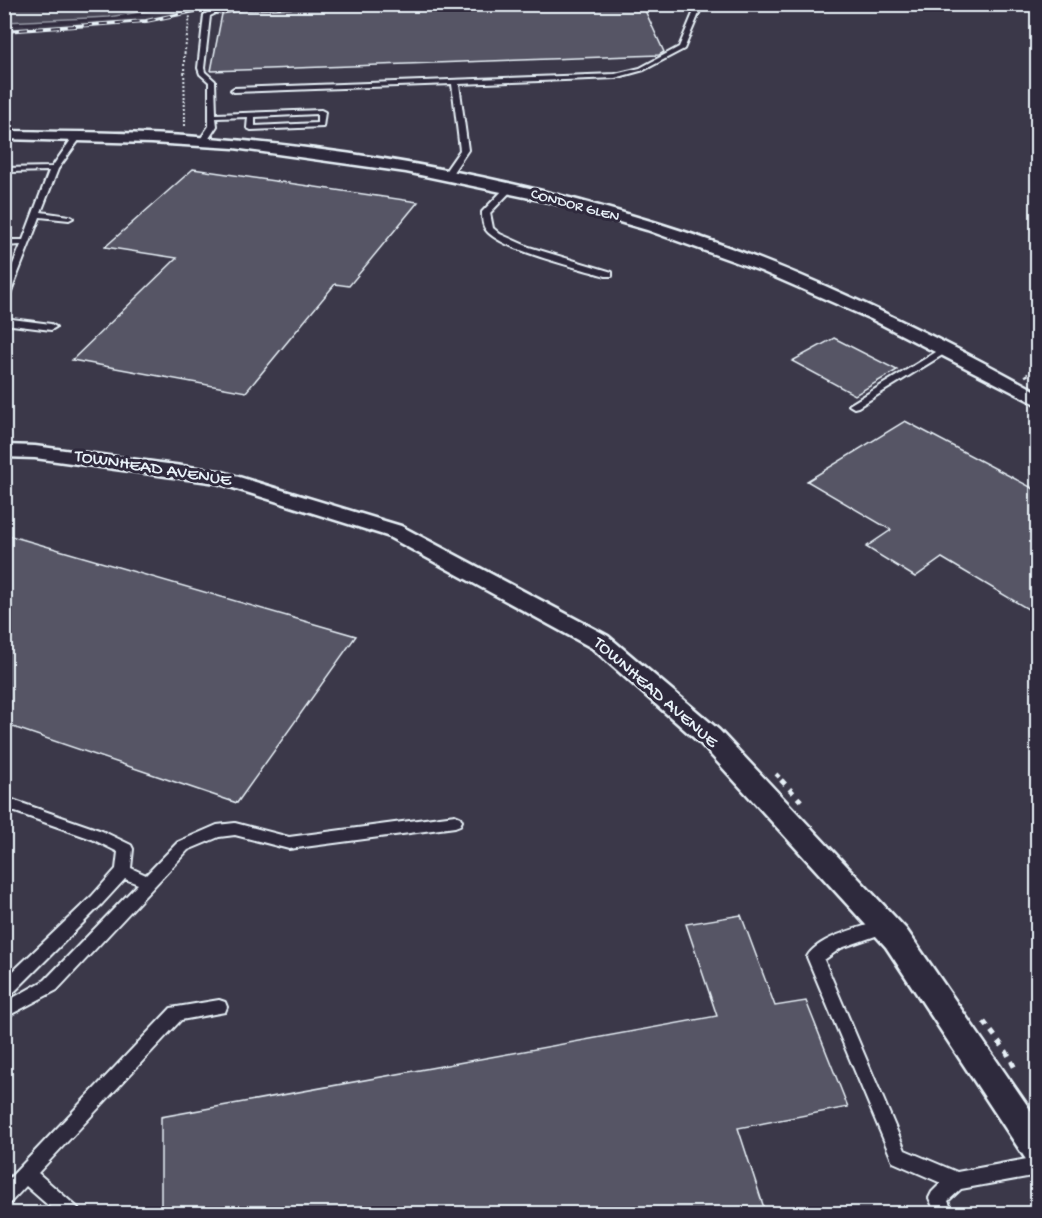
<svg xmlns="http://www.w3.org/2000/svg" width="1042" height="1218" viewBox="0 0 1042 1218" font-family="'Gochi Hand',sans-serif">
<style>
.built{fill:#3b3749}
.green{fill:#464455;stroke:#979aa6;stroke-width:1.5}
.building{fill:#575565;stroke:#e8f1f8;stroke-width:1.5}
.lines{fill:none;stroke-linecap:round;stroke-linejoin:round}
.service-casing{stroke:#e8f1f8;stroke-width:4}
.minor-casing{stroke:#e8f1f8;stroke-width:5}
.path-far3{stroke:#e8f1f8;stroke-width:2;stroke-dasharray:2 2;stroke-linecap:butt}
.path-far2{stroke:#e8f1f8;stroke-width:3;stroke-dasharray:4 4;stroke-linecap:butt}
.path-far1{stroke:#e8f1f8;stroke-width:4;stroke-dasharray:4.5 4.5;stroke-linecap:butt}
.path{stroke:#e8f1f8;stroke-width:5;stroke-dasharray:6 6;stroke-linecap:butt}
.service{fill:#2f2a3d;fill-rule:evenodd}
.minor{fill:#2f2a3d;fill-rule:evenodd}
.rail-casing{stroke:#e8f1f8;stroke-width:4}
.rail{stroke:#2f2a3d;stroke-width:2;stroke-dasharray:8;stroke-linecap:butt}
.labels{text-anchor:middle;dominant-baseline:central;stroke-width:6;stroke-linejoin:round;paint-order:stroke}
.far-street-label{font-size:15px;fill:#e8f1f8;stroke:#2f2a3d}
.street-label{font-size:18px;fill:#e8f1f8;stroke:#2f2a3d}
</style>
<rect width="100%" height="100%" fill="#2f2a3d"/>
<filter id="ink" filterUnits="userSpaceOnUse"><feTurbulence type="fractalNoise" baseFrequency=".0167" numOctaves="2"/><feDisplacementMap in="SourceGraphic" scale="12" xChannelSelector="R" yChannelSelector="G"/><feConvolveMatrix kernelMatrix="1 2 1 2 8 2 1 2 1" color-interpolation-filters="sRGB"/></filter>
<g filter="url(#ink)">
<path class="built" d="M205 4 1037 5V1213L5 1214V26L124 19Z"/>
<path class="green" d="M4 5 5 4 180 5 109 17 5 22Z"/>
<path class="building" d="M403 4H642L664 52 659 55 211 71 222 14 244 10Z
M193 169 418 202 349 286 335 284 246 392 72 360 177 258 105 247Z
M834 338 897 370 855 395 792 361Z
M905 421 1038 491V615L942 558 915 577 866 547 891 530 807 481Z
M4 534 356 636 237 803 4 724Z
M741 915 775 1006 806 1001 848 1107 738 1128 766 1214H161V1117L717 1016 686 924Z"/>
<g class="lines">
<defs>
<path id="service" d="M697 4H703L684 49 644 70 615 78 459 84 468 150 449 178H446L442 176 460 150 452 84 234 92 231 90 234 88 615 74 640 68 679 47Z
M241 5 243 8 216 13 210 16 204 68 205 72 215 81 216 114 321 110 325 112 323 127 251 130 247 128 248 117 216 118 217 126 206 143 199 141 209 126V82L200 74 198 68 204 15 212 10ZM317 114V123L255 126V117Z
M75 134 82 136 58 169 41 212 69 216 73 218 69 220 40 217 8 299 4 302V286L21 245 4 246V240H23L49 171 10 172 4 178V168L52 167Z
M506 187 513 189 490 213 493 228 500 234 529 247 612 272V276H606C580 268 501 250 486 230 482 225 482 218 482 212Z
M4 318 51 324 56 327 51 330 4 324Z
M946 346 949 347V351L858 407 854 408 849 405Z
M4 797 102 831 131 845 133 849 131 868 146 875 178 842 217 825 235 823 289 837 455 815 460 817 462 821 460 825 455 827 289 849 235 835 219 837 188 850 57 990 4 1018V1003L45 980 138 884 125 879 102 904 10 996 4 998V980L92 896 116 869 118 852 92 839 4 808Z
M885 920 890 921 893 926 890 931 841 948 824 960 905 1150 957 1172 1038 1157V1175L961 1189 948 1201 954 1214H936L929 1198 932 1192 941 1183 893 1162 807 957C817 937 865 926 885 920Z
M219 1000 225 1002 227 1007 225 1012 181 1020 38 1173 78 1208 81 1214H58L26 1186 10 1203 4 1206V1184L171 1008Z"/>
<path id="minor" d="M4 131C73 132 142 132 210 138 359 150 514 178 657 223 790 264 916 325 1038 392V405L871 319 761 271 647 230 554 203 406 172 234 148 151 143 4 139Z
M4 445 35 446 219 471 401 526 608 636 719 730 906 929 1038 1121V1166L1027 1161 886 947 701 744 592 648 387 536 217 483 35 458 4 457Z"/>
</defs>
<use href="#service" class="service-casing"/>
<use href="#minor" class="minor-casing"/>
<path class="path-far3" d="M181 4 186 9
M4 6 41 4
M185 126 184 57 190 16"/>
<path class="path-far2" d="M1025 376 1038 369"/>
<path class="path-far1" d="M776 774 783 781"/>
<path class="path" d="M781 780 801 801
M984 1022 1006 1051 1016 1070"/>
<use href="#service" class="service"/>
<use href="#minor" class="minor"/>
<defs>
<path id="rail" d="M4 31 146 21 229 4"/>
</defs>
<use href="#rail" class="rail-casing"/>
<use href="#rail" class="rail"/>
</g>
</g>
<g class="labels">
<g class="far-street-label">
<text transform="translate(575 206) rotate(15)">CONDOR GLEN</text>
</g>
<g class="street-label">
<text transform="translate(153 469) rotate(9)">TOWNHEAD AVENUE</text>
<text transform="translate(655 693) rotate(41)">TOWNHEAD AVENUE</text>
</g>
</g>
<rect width="1042" height="1218" fill="none" stroke="#2f2a3d" stroke-width="24"/>
<rect x="12" y="12" width="1018" height="1194" fill="none" stroke="#e8f1f8" stroke-width="2" filter="url(#ink)"/>
</svg>
